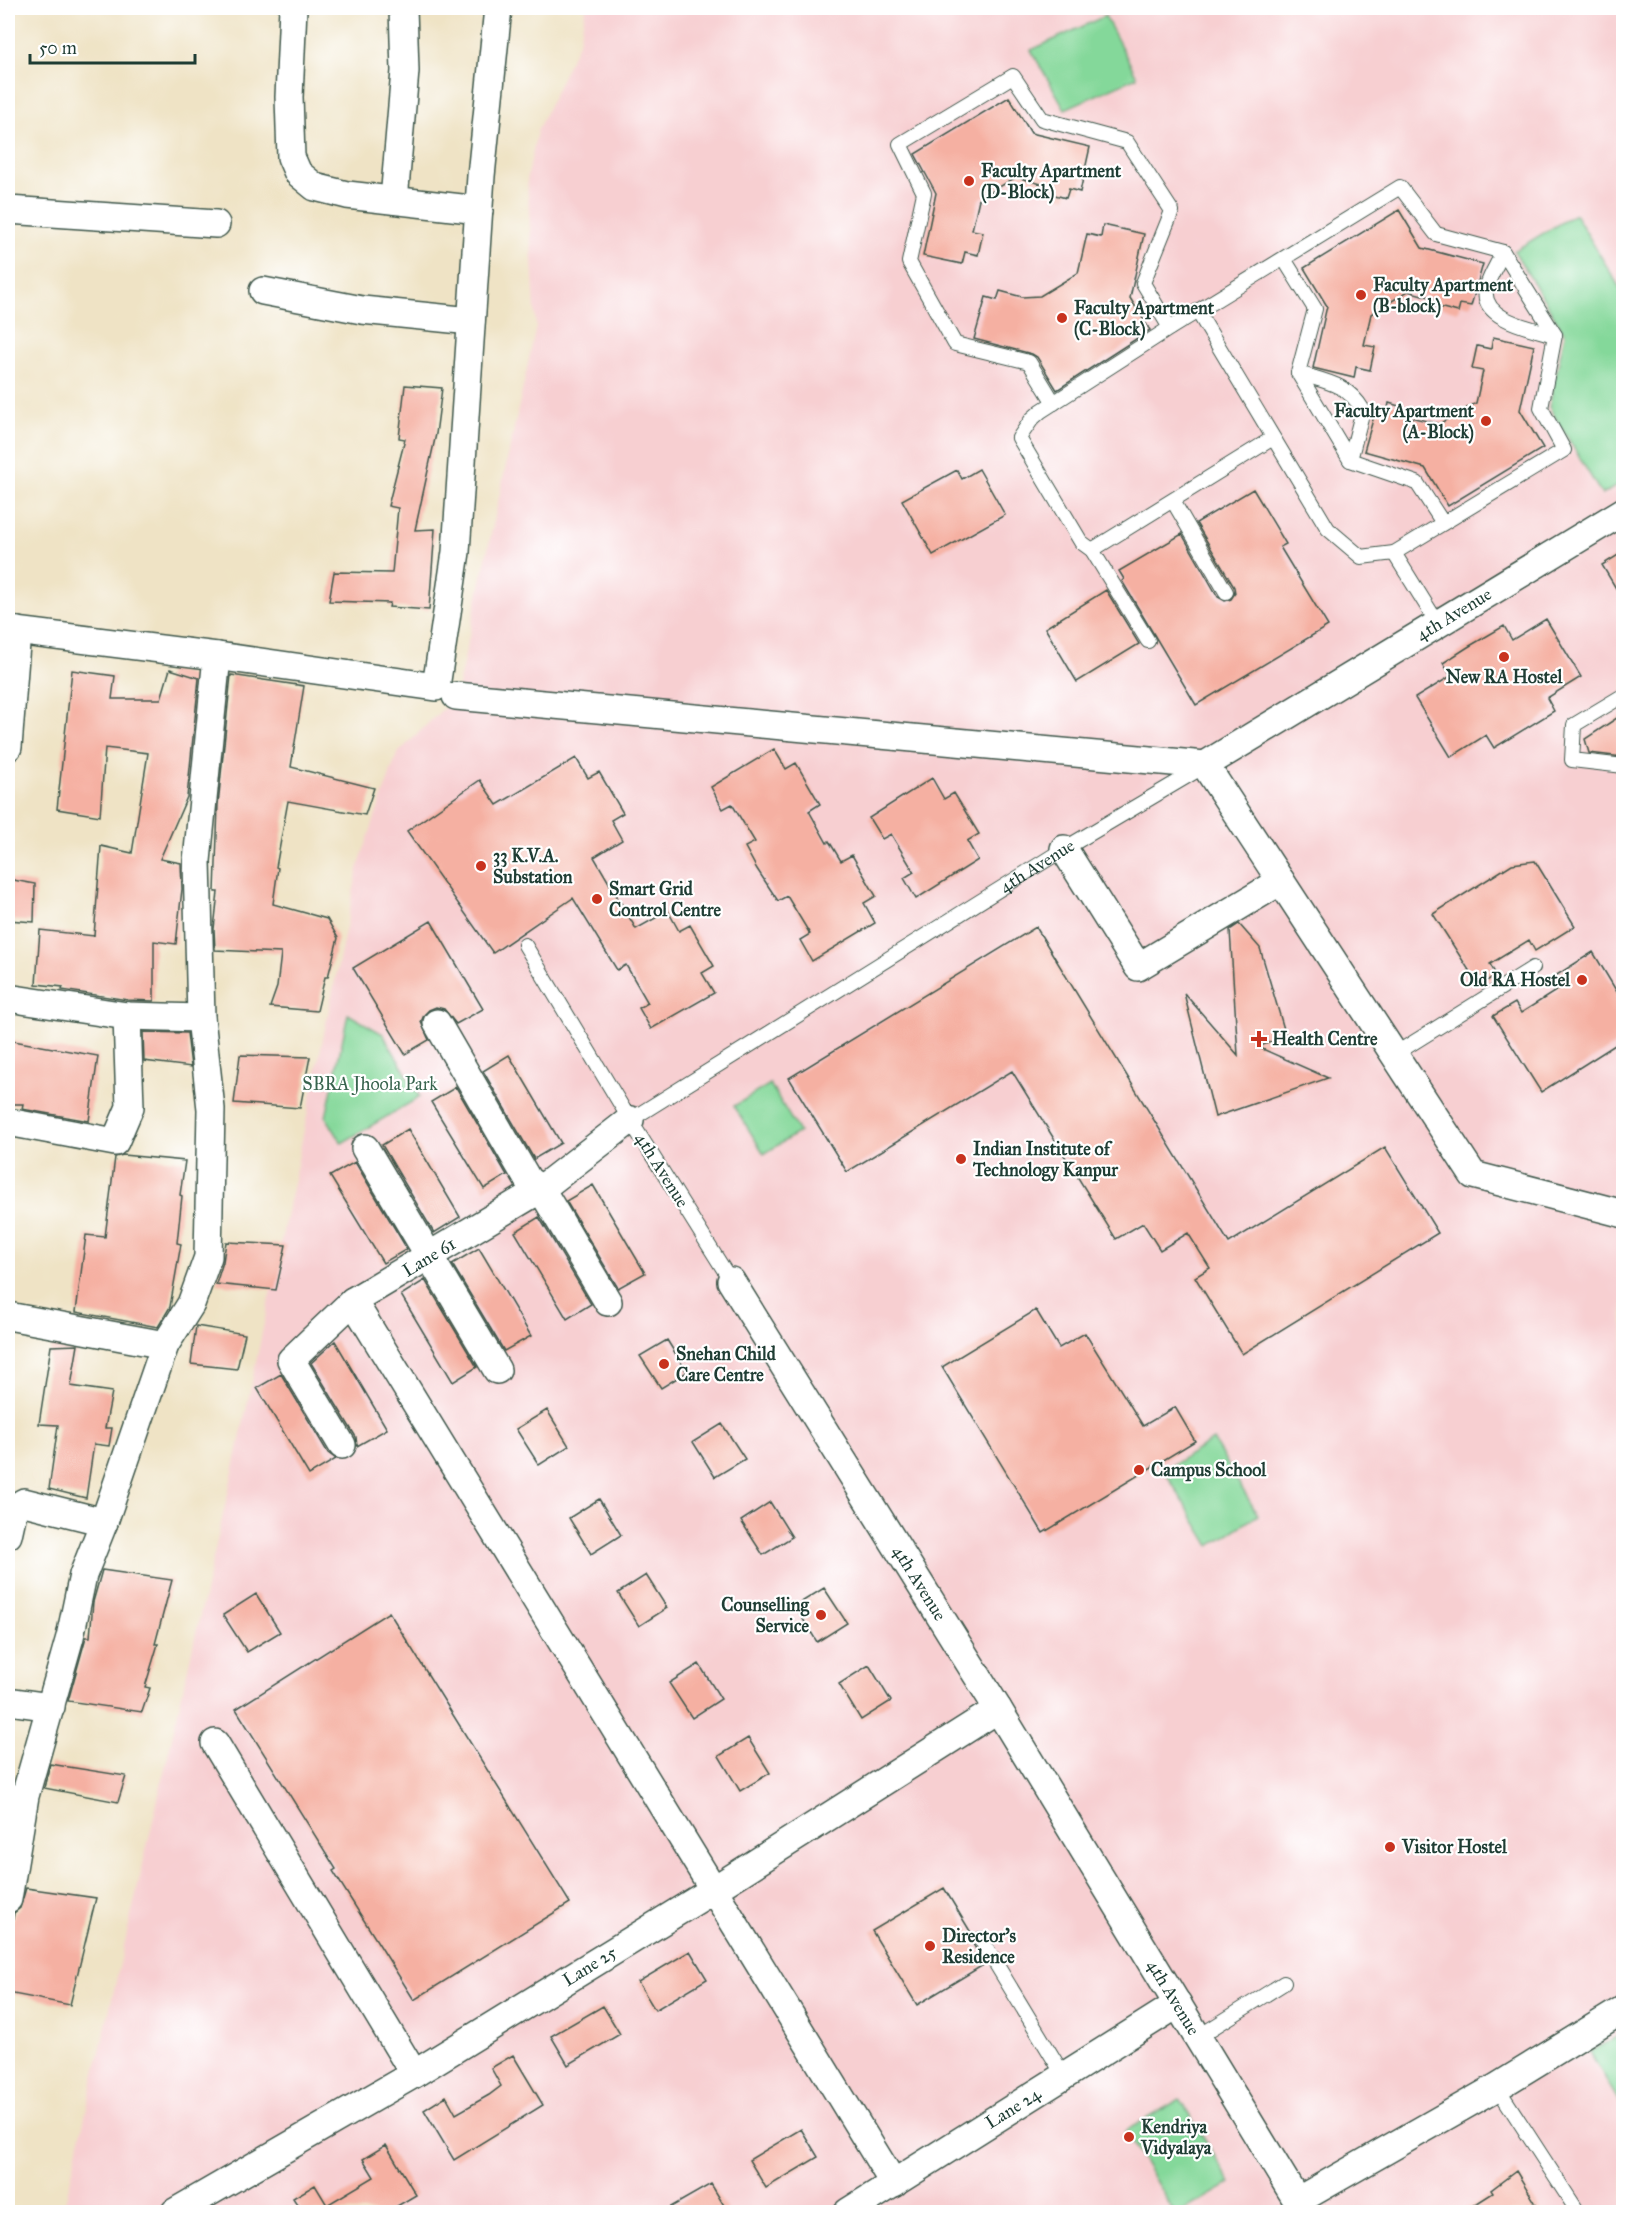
<svg xmlns="http://www.w3.org/2000/svg" width="1631" height="2220" viewBox="0 0 1631 2220" font-family="'IM FELL Great Primer',serif">
<style>
.built{fill:#f7cfd1}
.green{fill:#84d89a;stroke:#528a67;stroke-width:1.5}
.building{fill:#f5b0a2}
.lines{fill:none;stroke-linecap:round;stroke-linejoin:round}
.service-casing{stroke:#3e564a;stroke-width:16}
.minor-casing{stroke:#3e564a;stroke-width:30}
.service{stroke:#fff;stroke-width:14}
.minor{stroke:#fff;stroke-width:27}
.poi-dot{fill:#c8321e;stroke:#fff;stroke-width:2}
.labels{text-anchor:middle;dominant-baseline:central;stroke-width:4.5;stroke-linejoin:round;paint-order:stroke}
.poi-label{font-size:18px;font-weight:bold;fill:#1f3d34;stroke:#fff;text-anchor:start}
.street-label{font-size:18px;fill:#1f3d34;stroke:#fff}
.park-label{font-size:18px;fill:#38644e;stroke:#fff}
</style>
<rect width="100%" height="100%" fill="#fff"/>
<filter id="ink" filterUnits="userSpaceOnUse"><feTurbulence type="fractalNoise" baseFrequency=".0167" numOctaves="2"/><feDisplacementMap in="SourceGraphic" scale="12" xChannelSelector="R" yChannelSelector="G"/><feConvolveMatrix kernelMatrix="1 2 1 2 8 2 1 2 1" color-interpolation-filters="sRGB"/></filter>
<filter id="wash" filterUnits="userSpaceOnUse"><feTurbulence type="fractalNoise" baseFrequency=".008" numOctaves="4" result="noise"/><feDisplacementMap in="SourceGraphic" scale="24" xChannelSelector="R" yChannelSelector="G"/><feGaussianBlur stdDeviation="1.35" result="paint"/><feColorMatrix in="noise" values="0 0 0 0 0 0 0 0 0 0 0 0 0 0 0 0 0 1.4 0 .05"/><feComposite in="paint" operator="in"/></filter>
<g filter="url(#wash)">
<rect width="100%" height="100%" fill="#efe3c5"/>
<path class="built" d="M586 8H1623V2212H63L237 1454 359 864 397 754 456 696 536 327 527 180 537 131 579 41Z"/>
<path class="green" d="M1105 16 1137 77 1065 109 1031 50Z
M1575 214 1623 293V482L1602 495 1549 407 1565 334 1514 251Z
M348 1014 383 1034 420 1097 342 1143 326 1117Z
M770 1084 799 1132 764 1154 734 1106Z
M1213 1440 1258 1515 1210 1546 1164 1470Z
M1623 2033V2109L1590 2052Z
M1180 2099 1231 2183 1181 2212H1174L1125 2131Z"/>
<g id="blocks">
<path class="building" d="M1009 97 1031 133 1090 147 1080 192 1069 189 1066 198 1044 192 1045 185 1016 177 979 199 972 230 983 232 978 255 965 252 962 264 923 256 936 193 915 154Z
M1399 210 1422 248 1483 264 1471 306 1460 304 1458 312 1435 306 1437 299 1408 291 1371 314 1364 345 1375 347 1370 370 1356 367 1354 378 1313 368 1327 306 1304 268Z
M1103 225 1144 234 1130 298 1150 330 1057 390 1037 357 1032 354 974 339 986 297 997 300 1000 291 1022 297 1040 296 1078 273 1087 234 1101 237Z
M1493 337 1534 346 1520 410 1543 448 1448 506 1425 468 1364 451 1376 409 1387 413 1389 403 1412 410 1410 417 1439 424 1476 403 1483 371 1472 369 1477 346 1491 349Z
M405 385 442 388 436 434 415 530 435 529 429 610 389 607 390 603 329 601 334 572 392 573 398 508 388 506 405 439 399 438Z
M979 469 1005 515 933 555 902 500 957 470 962 479Z
M1253 489 1286 544 1280 547 1328 626 1196 705 1122 581 1124 579 1119 571 1182 534 1218 597 1225 601 1231 599 1235 593 1234 587 1196 523Z
M1623 552V600L1602 565Z
M1106 590 1139 644 1077 682 1045 628Z
M1546 619 1581 677 1547 698 1554 711 1494 748 1486 735 1451 757 1415 698 1451 676 1443 663 1468 647 1504 626 1512 640Z
M170 669 199 678 187 797 160 859 181 863 182 889 176 944 154 941V1001L128 1000 62 990 63 987 36 984 40 930 94 936 101 846 132 853 148 753 105 748 100 816 57 809 72 670 115 676 112 699H161Z
M231 675 304 686 291 767 374 788 365 815 288 801 276 867 278 868 273 904 327 919 338 938 328 977H325L317 1011 270 1007 277 987 281 953 215 950 214 929 218 892H215L218 805Z
M1623 714V757L1589 753 1585 739Z
M774 749 786 769 796 763 820 804 809 811 827 843 829 841 841 861 852 855 876 896 864 903 875 923 812 961 800 940 810 934 787 896 778 901 757 869 745 847 755 842 732 804 723 809 711 787Z
M576 758 588 778 599 772 623 813 611 820 622 840 594 857 636 929 668 911 679 931 690 925 714 966 702 973 714 993 651 1029 639 1008 648 1003 626 965 617 970 573 898 493 953 407 831 480 780 497 805Z
M932 778 944 799 954 793 979 834 967 841 978 860 916 899 904 878 914 872 891 834 882 839 869 818Z
M1535 861 1575 926 1535 951 1529 940 1490 964 1496 975 1479 986 1433 914 1512 864Z
M8 879 35 884 34 922 8 920Z
M431 921 483 1009 456 1024 444 1009 436 1007 429 1010 424 1015 421 1022 429 1040 405 1054 353 968Z
M1239 924 1260 948 1286 1036 1258 1047 1328 1078 1215 1117 1184 993 1238 1055 1230 930Z
M1036 927 1229 1243 1385 1147 1438 1233 1242 1354 1195 1277 1210 1268 1188 1233 1160 1250 1143 1223 1116 1239 1012 1071 847 1172 789 1078Z
M1593 952 1623 1002V1040L1541 1092 1493 1016 1515 1003 1521 1013 1559 989 1552 978Z
M143 1032 187 1033 191 1067 144 1061Z
M8 1040 98 1056 89 1121 22 1109 23 1104H8Z
M240 1055 310 1057 300 1108 234 1103Z
M509 1055 561 1143 534 1159 483 1071Z
M456 1087 507 1175 484 1189 431 1102Z
M408 1129 460 1217 434 1233 382 1145Z
M123 1155 185 1161 180 1195 182 1196 177 1243 181 1244 170 1307 158 1327 76 1312 86 1235 105 1237 115 1157Z
M355 1162 407 1249 383 1263 330 1176Z
M593 1185 645 1273 618 1288 566 1201Z
M539 1217 591 1304 567 1319 515 1232Z
M226 1242 286 1245 276 1290 216 1284 223 1262Z
M479 1248 531 1336 504 1351 452 1264Z
M425 1280 477 1367 453 1382 401 1295Z
M1036 1310 1059 1348 1085 1333 1143 1426 1175 1407 1195 1441 1043 1533 942 1367Z
M196 1326 245 1334 237 1369 191 1364Z
M667 1340 687 1372 661 1388 640 1356Z
M335 1341 387 1429 357 1446 356 1437 311 1363Z
M78 1345 71 1386 112 1392 105 1428H112L109 1446 94 1444 86 1498 49 1489 58 1425 39 1424 51 1346Z
M281 1374 328 1453 336 1459 309 1475 257 1388Z
M547 1410 569 1446 539 1465 516 1429Z
M722 1424 745 1459 715 1477 693 1442Z
M599 1499 621 1535 591 1554 569 1518Z
M770 1502 792 1537 763 1555 741 1521Z
M102 1570 172 1580 155 1644H158L145 1687 150 1688 142 1712 68 1701 86 1637H90L93 1602Z
M646 1575 667 1608 639 1626 618 1593Z
M824 1588 847 1623 817 1642 795 1606Z
M256 1594 280 1632 247 1652 223 1615Z
M389 1612 570 1903 414 2000 333 1871 336 1869 236 1709Z
M699 1664 721 1699 692 1718 669 1683Z
M869 1665 891 1701 861 1720 839 1684Z
M748 1738 770 1773 740 1791 719 1756Z
M50 1764 126 1776 118 1802 44 1788Z
M26 1888 96 1898 70 2005 8 1993V1952L14 1913 20 1908Z
M944 1888 973 1936V1944L985 1964 917 2005 872 1931Z
M690 1951 707 1979 655 2010 638 1982Z
M603 2006 620 2034 568 2065 551 2036Z
M513 2055 543 2105 454 2160 424 2110 446 2096 456 2114 489 2095 501 2086 491 2068Z
M801 2129 818 2157 766 2188 749 2160Z
M386 2145 416 2195 387 2212H302L293 2198 315 2185 327 2205 374 2177 363 2159Z
M1516 2171 1541 2212H1463L1493 2193 1491 2190Z
M711 2184 728 2212H662Z"/>
</g>
</g>
<g filter="url(#ink)">
<use href="#blocks" fill-opacity="0" stroke="#3e564a" stroke-width="1.5"/>
<g class="lines">
<defs>
<g id="service">
<path d="M1503 252C1498 263 1490 275 1487 286 1476 319 1534 329 1555 335"/>
<path d="M1284 259 1315 309 1298 373 1350 460 1417 483 1443 523"/>
<path d="M1198 312 1328 529 1361 557 1394 553 1438 624"/>
<path d="M1298 373C1326 382 1347 383 1363 410L1350 460"/>
<path d="M1054 403 1029 362 955 344 909 262 924 193 900 144 1013 76 1042 119 1127 142 1172 211 1143 283 1170 328"/>
<path d="M1173 501 1226 592"/>
<path d="M1092 550 1273 438"/>
<path d="M1148 641 1092 550 1081 542 1019 438 1032 419 1041 411 1170 328 1400 187 1436 234 1503 252 1555 335 1541 408 1564 450 1394 553"/>
<path d="M1624 695 1574 725 1572 760 1624 766"/>
<path d="M525 945 630 1120"/>
<path d="M1395 1054 1533 968"/>
<path id="s1" d="M731 1281 630 1120 1064 849 1201 768"/>
<path d="M981 1939 1064 2076"/>
<path d="M1198 2037 1284 1983"/>
<path d="M1497 2087 1578 2212"/>
</g>
<g id="minor">
<path d="M293 8 289 97 291 157 298 173 315 187 347 195 479 210"/>
<path d="M394 200 405 71 403 8"/>
<path d="M8 210 216 224"/>
<path d="M263 291 362 310 471 321"/>
<path d="M8 630 217 656 436 687 456 552 481 176 498 8"/>
<path d="M456 696 1205 765"/>
<path d="M8 747 17 631"/>
<path d="M1205 765 1473 1175 1624 1214"/>
<path id="s2" d="M1205 765 1624 511"/>
<path d="M1064 849 1138 967 1281 881"/>
<path d="M8 998 127 1016 201 1018"/>
<path d="M437 1023 528 1180 541 1189 608 1302"/>
<path d="M630 1120 541 1189 353 1301 894 2184"/>
<path d="M8 1122 115 1142 130 1107 127 1016"/>
<path d="M365 1148 497 1370"/>
<path id="s3" d="M731 1281 998 1709 1304 2212"/>
<path d="M8 1316 165 1345"/>
<path d="M342 1445 291 1360 353 1301"/>
<path d="M8 1535 14 1508 24 1502 104 1522"/>
<path d="M8 1701 51 1707"/>
<path d="M215 1743 414 2074"/>
<path d="M8 1899 25 1796 70 1637 83 1575 104 1522 165 1345 191 1304 208 1257 211 1109 201 1018 197 861 217 656"/>
<path d="M1297 2201 1497 2087 1624 2009"/>
<path id="s4" d="M175 2212 414 2074 713 1890 998 1709"/>
<path id="s5" d="M848 2212 1178 2004"/>
</g>
</defs>
<use href="#service" class="service-casing"/>
<use href="#minor" class="minor-casing"/>
<use href="#service" class="service"/>
<use href="#minor" class="minor"/>
</g>
</g>
<g class="poi-dot">
<circle cx="969" cy="181" r="6"/>
<circle cx="1361" cy="295" r="6"/>
<circle cx="1062" cy="318" r="6"/>
<circle cx="1486" cy="421" r="6"/>
<circle cx="1504" cy="657" r="6"/>
<circle cx="481" cy="866" r="6"/>
<circle cx="597" cy="899" r="6"/>
<circle cx="1582" cy="980" r="6"/>
<path d="M1256 1030h6v6h6v6h-6v6h-6v-6h-6v-6h6z"/>
<circle cx="961" cy="1159" r="6"/>
<circle cx="664" cy="1364" r="6"/>
<circle cx="1139" cy="1470" r="6"/>
<circle cx="821" cy="1615" r="6"/>
<circle cx="1390" cy="1847" r="6"/>
<circle cx="930" cy="1946" r="6"/>
<circle cx="1129" cy="2137" r="6"/>
</g>
<g class="labels">
<g class="poi-label">
<text x="981" y="171">Faculty Apartment<tspan x="981" dy="21">(D-Block)</tspan></text>
<text x="1373" y="285">Faculty Apartment<tspan x="1373" dy="21">(B-block)</tspan></text>
<text x="1074" y="308">Faculty Apartment<tspan x="1074" dy="21">(C-Block)</tspan></text>
<text x="1474" y="411" text-anchor="end">Faculty Apartment<tspan x="1474" dy="21">(A-Block)</tspan></text>
<text x="1504" y="677" text-anchor="middle">New RA Hostel</text>
<text x="493" y="856">33 K.V.A.<tspan x="493" dy="21">Substation</tspan></text>
<text x="609" y="889">Smart Grid<tspan x="609" dy="21">Control Centre</tspan></text>
<text x="1570" y="980" text-anchor="end">Old RA Hostel</text>
<text x="1272" y="1039">Health Centre</text>
<text x="973" y="1149">Indian Institute of<tspan x="973" dy="21">Technology Kanpur</tspan></text>
<text x="676" y="1354">Snehan Child<tspan x="676" dy="21">Care Centre</tspan></text>
<text x="1151" y="1470">Campus School</text>
<text x="809" y="1605" text-anchor="end">Counselling<tspan x="809" dy="21">Service</tspan></text>
<text x="1402" y="1847">Visitor Hostel</text>
<text x="942" y="1936">Director's<tspan x="942" dy="21">Residence</tspan></text>
<text x="1141" y="2127">Kendriya<tspan x="1141" dy="21">Vidyalaya</tspan></text>
</g>
<g class="street-label">
<text stroke="none"><textPath href="#s2" startOffset="291">4th Avenue</textPath></text>
<text stroke="none"><textPath href="#s1" startOffset="670">4th Avenue</textPath></text>
<text transform="translate(662 1170) rotate(58)">4th Avenue</text>
<text transform="translate(429 1257) rotate(-31)">Lane 61</text>
<text stroke="none"><textPath href="#s3" startOffset="356">4th Avenue</textPath></text>
<text stroke="none"><textPath href="#s4" startOffset="482">Lane 25</textPath></text>
<text stroke="none"><textPath href="#s3" startOffset="842">4th Avenue</textPath></text>
<text stroke="none"><textPath href="#s5" startOffset="195">Lane 24</textPath></text>
</g>
<g class="park-label">
<text x="370" y="1084">SBRA Jhoola Park</text>
</g>
</g>
<rect width="1631" height="2220" fill="none" stroke="#fff" stroke-width="30"/>
<path d="M30 54v9h165v-9" fill="none" stroke="#1f3d34" stroke-width="3"/>
<text x="39" y="54" font-size="18" fill="#1f3d34" stroke="#ffffff" stroke-width="4.5" paint-order="stroke">50 m</text>
</svg>
